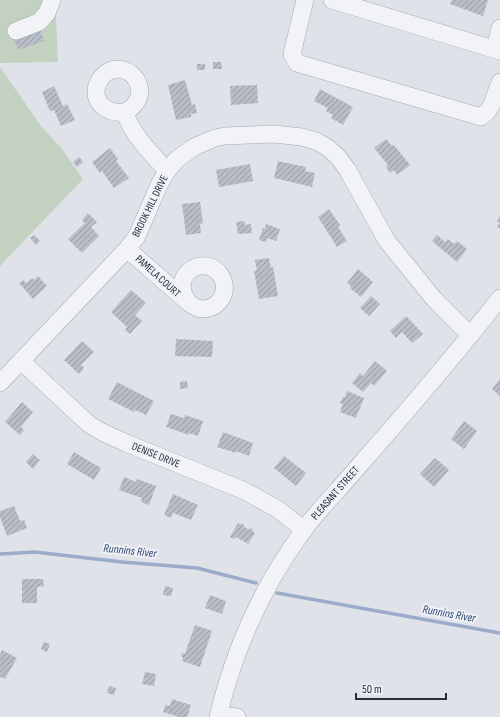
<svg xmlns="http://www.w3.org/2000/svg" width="500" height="717" viewBox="0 0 500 717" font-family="'Sofia Sans Condensed',sans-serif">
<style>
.grass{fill:#c3d2c0}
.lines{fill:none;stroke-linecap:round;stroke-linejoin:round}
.stream{stroke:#9aacc9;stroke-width:3.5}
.building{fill:url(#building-hatch)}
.minor-casing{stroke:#a4a8b2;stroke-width:18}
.minor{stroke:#f2f3f7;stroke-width:17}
.labels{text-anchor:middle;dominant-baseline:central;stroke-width:4;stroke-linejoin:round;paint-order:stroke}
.street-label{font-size:11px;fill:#282e40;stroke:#eff1f6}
.water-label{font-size:12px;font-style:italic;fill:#324974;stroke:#eff1f6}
</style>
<defs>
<pattern id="building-hatch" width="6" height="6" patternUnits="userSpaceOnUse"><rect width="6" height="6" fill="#b9bdc8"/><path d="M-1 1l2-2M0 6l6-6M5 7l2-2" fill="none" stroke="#969aa4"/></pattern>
</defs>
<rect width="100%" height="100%" fill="#dfe2e8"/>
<path class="grass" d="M0 0H55L58 62 0 63Z
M0 67 41 126 62 149 83 179 0 266Z"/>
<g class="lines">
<path class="stream" d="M0 554 35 552 122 562 197 568 256 583
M277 593 500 633"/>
</g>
<path class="building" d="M452 0H488L483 16 450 4Z
M39 27 44 41 18 50 13 37Z
M213 62H221L222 69H213Z
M197 64H205V70H197Z
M185 80 192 105 195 104 197 113 191 114V117L176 120 168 85Z
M257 85 258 103 231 105 230 86Z
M54 86 63 106 67 104 75 120 61 126 54 110 50 111 42 92Z
M320 89 353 107 343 125 331 118 333 115 326 111 328 108 314 101Z
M386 139 392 146 394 145 410 165 397 175 394 170 390 173 386 167 388 165 374 148Z
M110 148 118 159 116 161 129 178 114 188 102 171 100 173 92 162Z
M79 157 83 162 77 167 73 162Z
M278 161 306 167 305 171 315 173 312 187 274 178Z
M250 164 253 181 219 187 216 170Z
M200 202 203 223 200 224 201 233 186 235 182 204Z
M329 209 340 225 338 227 347 241 337 247 318 217Z
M88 213 97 222 91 227 99 236 82 253 68 239 85 223 82 220Z
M500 216V229L497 226 500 223 497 221Z
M244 221 245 225 251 224 252 233 238 234 236 222Z
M266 224 280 229 276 241 267 238 266 242 259 240 263 228 265 229Z
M34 235 40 241 36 245 30 238Z
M437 235 445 242 448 239 454 244 457 241 467 249 457 262 432 241Z
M269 258 271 268 273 267 278 296 259 299 254 271 257 270 255 260Z
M358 269 373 282 361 297 350 288 351 286 347 283Z
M38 276 47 286 33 299 19 283 23 280 26 283 32 278 34 280Z
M131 290 146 303 135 315 142 321 130 334 125 330 127 327 111 312Z
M371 296 380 304 369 316 360 308Z
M406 316 423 334 412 343 402 332 396 338 390 331Z
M176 339 213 341 212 357 175 356Z
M82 341 94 352 81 365 84 368 79 374 64 360Z
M375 361 387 371 374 386 371 383 363 392 352 383 360 373 363 376Z
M500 379V396L492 389Z
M187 381 188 388 180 389V382Z
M117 382 154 401 146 415 135 410 134 412 108 399Z
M347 391 364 398 356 418 340 412 343 404 340 403 343 397H345Z
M22 402 33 412 21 427 24 430 20 435 5 422Z
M171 414 184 418 185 415 203 421 198 436 189 433V435L166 427Z
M464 421 477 431 464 449 451 439Z
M223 432 253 443 249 456 236 451V453L217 447Z
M74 452 101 468 94 480 67 464Z
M33 454 40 460 33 469 26 462Z
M284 456 306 473 296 486 274 468Z
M435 458 449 470 434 487 420 474Z
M124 477 136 482 137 479 156 486 149 505 141 502 142 498 119 490Z
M173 494 198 505 191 520 173 513 171 518 164 515Z
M14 506 20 521 24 520 27 528 7 536 0 517V511Z
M238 523 241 525V523L244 525 243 526 249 530 250 528 253 530 252 531 255 533 248 544 236 537 234 539 230 537Z
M22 579H43L44 586 37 587V603H22Z
M165 586 173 588 171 596 163 595Z
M210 595 226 601 222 614 205 608Z
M195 625 212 631 200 667 182 661 183 657 181 656 182 653 185 654Z
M44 642 50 644 47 652 41 649Z
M2 650 17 658 5 679 0 677V655Z
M145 672 156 674 154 686 142 684Z
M109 686 116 688 114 695 107 693Z
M172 699 191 705 187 717H179L163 712 165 705 170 706Z"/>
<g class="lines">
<defs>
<path id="minor" d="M305 0 292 54 297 63 481 117 488 111 492 104 500 82
M332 0 500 51
M16 31 39 22 47 13 52 0
M497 50V41L500 28
M125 112C108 114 92 104 97 85 99 80 102 76 106 73 130 57 157 95 125 112 130 133 153 155 167 171
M127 249 189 303C193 306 197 309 203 309 213 309 223 301 224 291 225 286 224 281 221 276 207 252 166 274 189 303
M21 361 80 416 90 425 102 432 126 443 245 491 279 510 304 530
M0 383 127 249 137 236 159 185 167 171 176 160 194 147 215 138 225 136 274 134 302 137 316 141 328 148 338 157 347 169 387 241 434 299 470 335
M219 715 237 717
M218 717C234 650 262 587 303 531 313 517 325 504 336 492 353 473 369 454 386 435 425 390 464 344 500 298"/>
</defs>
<use href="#minor" class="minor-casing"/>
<use href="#minor" class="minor"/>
</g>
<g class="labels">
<g class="street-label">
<text transform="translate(150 206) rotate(-64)">BROOK HILL DRIVE</text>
<text transform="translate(158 276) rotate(42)">PAMELA COURT</text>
<text transform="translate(156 455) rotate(22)">DENISE DRIVE</text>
<text transform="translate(335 493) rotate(-49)">PLEASANT STREET</text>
</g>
<g class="water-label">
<text transform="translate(130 551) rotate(6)">Runnins River</text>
<text transform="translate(449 614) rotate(10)">Runnins River</text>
</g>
</g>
<path d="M356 693v6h90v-6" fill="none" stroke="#282e40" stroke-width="2"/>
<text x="362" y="693" font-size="12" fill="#282e40" stroke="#eff1f6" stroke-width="3" paint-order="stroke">50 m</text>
</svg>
